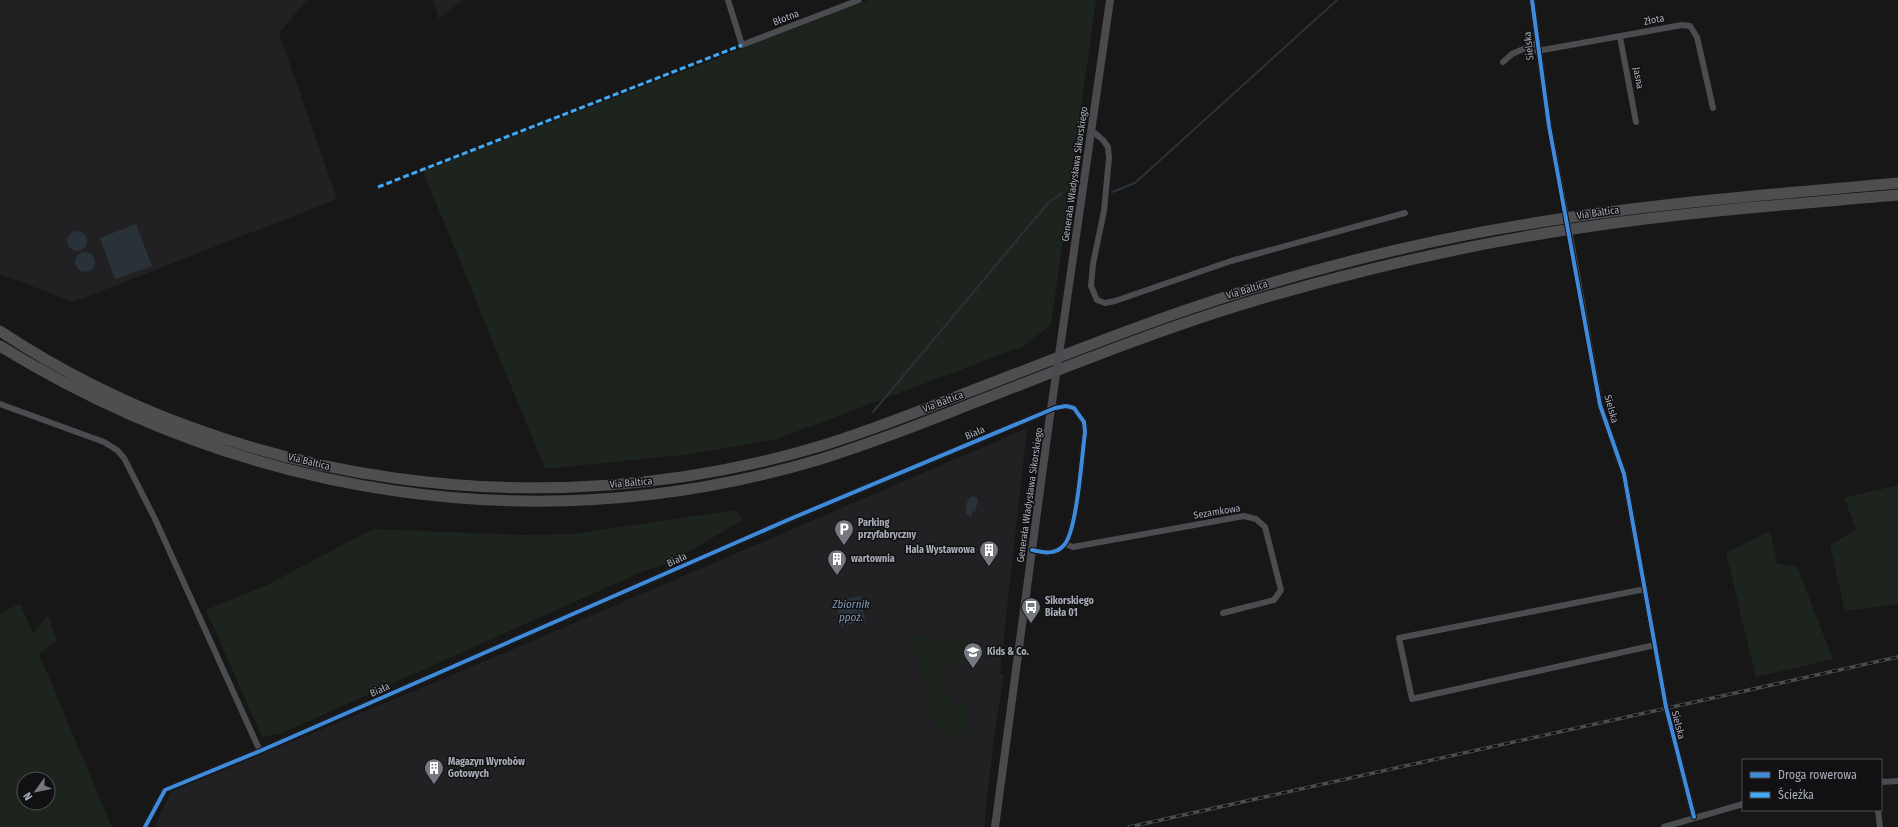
<svg xmlns="http://www.w3.org/2000/svg" width="1898" height="827" viewBox="0 0 1898 827" font-family="'Fira Sans Condensed',sans-serif">
<style>
.built{fill:#212123}
.green{fill:#1d241e;fill-rule:evenodd}
.water{fill:#2a3239}
.lines{fill:none;stroke-linecap:round;stroke-linejoin:round}
.stream{stroke:#2a3239;stroke-width:2}
.street{stroke:#4b4c50;stroke-width:6}
.secondary{stroke:#4a4a4e;stroke-width:8}
.highway{stroke:#4e4e51;stroke-width:11}
.rail-casing{stroke:#4b4c4f;stroke-width:3.5}
.rail{stroke:#111113;stroke-width:2;stroke-dasharray:6;stroke-linecap:butt}
.street-bridge{stroke:#4b4c50;stroke-width:6}
.secondary-bridge{stroke:#4a4a4e;stroke-width:8}
.quiet{stroke:#3fa9f5;stroke-width:3;stroke-dasharray:6 3;stroke-linecap:butt}
.cycleway-casing{stroke:#111113;stroke-width:6}
.cycleway{stroke:#408adc;stroke-width:4}
.labels{text-anchor:middle;dominant-baseline:central;stroke-width:3;stroke-linejoin:round;paint-order:stroke}
.street-label{font-size:10px;fill:#a8adb8;stroke:#111113}
.poi-label{font-size:10px;font-weight:bold;fill:#a8adb8;stroke:#111113;text-anchor:start}
.water-label{font-size:11px;font-style:italic;fill:#7f9bb3;stroke:#111113}
</style>
<rect width="100%" height="100%" fill="#171717"/>
<path class="built" d="M0 0H307L279 33 337 199 73 302 0 274Z
M433 0H463L439 19Z
M1027 428 1000 673 1004 674 993 744 984 827H154L171 792 507 652Z"/>
<path class="green" d="M869 0H1096L1051 325 1024 346 777 439 692 454 545 469 423 171Z
M1898 485V604L1845 611 1830 545 1856 529 1844 498Z
M736 510 743 520 669 563 639 573 282 733 262 737 206 610 265 586 373 529 522 535 572 534Z
M1770 531 1777 563 1797 567 1833 659 1756 677 1726 553Z
M20 604 33 633 48 615 57 641 39 654 112 827H0V613ZM24 779H48V803H24Z
M912 635 969 641 974 653 938 670 953 705 964 701 969 717V736L935 732Z"/>
<path class="water" d="M136 224 152 266 115 279 100 238Z
M67 241a10 10 0 1 1 20 0a10 10 0 1 1-20 0Z
M75 262a10 10 0 1 1 20 0a10 10 0 1 1-20 0Z
M973 496 977 498 978 501 975 512 973 511 971 517 965 514 967 508 965 507 969 498Z
M860 596 865 621 841 626 836 601Z"/>
<g class="lines">
<path class="stream" d="M1112 192 1135 183 1337 0
M873 412 1048 203 1062 193"/>
<path class="street" d="M728 0 742 45 859 0
M1532 0 1549 126 1563 200
M1620 37 1636 122
M1537 51 1682 25 1690 26 1697 37 1713 108
M1503 62 1512 54 1537 43
M1091 130 1103 140 1108 147 1109 158 1104 211 1093 264 1091 286 1097 300 1105 303 1115 301 1231 261 1405 213
M1572 246 1600 405 1624 474 1666 707 1694 817
M0 404 104 442 117 450 124 458 155 519 260 751
M1065 544 1073 547 1244 516 1256 519 1265 527 1281 590 1274 600 1223 613
M1645 589 1399 638 1412 699 1655 645
M1881 782 1898 781
M1878 810 1880 827
M145 827 165 790 260 751 790 519 1055 408 1066 406 1074 408 1084 422 1085 432C1082 454 1077 532 1064 545 1056 555 1044 553 1032 550
M1664 827 1743 804"/>
<path class="secondary" d="M1062 334 1110 0
M995 827 1049 423"/>
<path class="highway" d="M0 331C237 488 546 528 817 447 874 430 929 407 984 386 1077 350 1169 313 1264 285 1352 259 1443 237 1534 223 1654 203 1776 194 1898 183
M0 346C248 498 537 543 818 460 872 443 924 423 976 402 1074 364 1172 324 1274 295 1379 265 1485 241 1593 226 1694 211 1796 204 1898 195"/>
<defs>
<path id="rail" d="M1129 827 1898 657"/>
</defs>
<use href="#rail" class="rail-casing"/>
<use href="#rail" class="rail"/>
<path class="street-bridge" d="M1563 200 1572 246"/>
<path class="secondary-bridge" d="M1049 423 1062 334"/>
<path class="quiet" d="M378 187 742 45"/>
<defs>
<path id="cycleway" d="M1532 0 1549 126 1600 405 1624 474 1666 707 1694 817
M145 827 165 790 260 751 790 519 1055 408 1066 406 1074 408 1084 422 1085 432C1082 454 1077 532 1064 545 1056 555 1044 553 1032 550"/>
</defs>
<use href="#cycleway" class="cycleway-casing"/>
<use href="#cycleway" class="cycleway"/>
</g>
<defs>
<symbol id="parking-pin" viewBox="-11 -11 22 30"><path d="M0 17L-7.5 6A9.5 9.5 0 1 1 7.5 6Z" fill="#757880" stroke="#111113"/><path d="M-3.5-5.5H1a3.5 3.5 0 0 1 0 7H-1V5.5H-3.5ZM-1-3.4V-.6H.8a1.4 1.4 0 0 0 0-2.8Z" fill="#fff"/></symbol>
<symbol id="building-pin" viewBox="-11 -11 22 30"><path d="M0 17L-7.5 6A9.5 9.5 0 1 1 7.5 6Z" fill="#757880" stroke="#111113"/><path d="M-4-6H4V6H1V3H-1V6H-4ZM-2.5-4.3h1.7v1.8h-1.7ZM.8-4.3h1.7v1.8H.8ZM-2.5-1h1.7V.8h-1.7ZM.8-1h1.7V.8H.8Z" fill="#fff"/></symbol>
<symbol id="bus-pin" viewBox="-11 -11 22 30"><path d="M0 17L-7.5 6A9.5 9.5 0 1 1 7.5 6Z" fill="#757880" stroke="#111113"/><path d="M-5-6H5V4H4V6H2V4H-2V6H-4V4H-5ZM-3.5-4V0h7V-4ZM-3.5 1.2v1.5H-2V1.2ZM2 1.2v1.5H3.5V1.2Z" fill="#fff"/></symbol>
<symbol id="school-pin" viewBox="-11 -11 22 30"><path d="M0 17L-7.5 6A9.5 9.5 0 1 1 7.5 6Z" fill="#757880" stroke="#111113"/><path d="M0-5L7-2L0 1L-7-2ZM-4 1L0 2.5L4 1V4Q0 6-4 4Z" fill="#fff"/></symbol>
</defs>
<g fill-rule="evenodd">
<use href="#parking-pin" x="833" y="518" width="22" height="30"/>
<use href="#building-pin" x="978" y="539" width="22" height="30"/>
<use href="#building-pin" x="826" y="548" width="22" height="30"/>
<use href="#bus-pin" x="1020" y="596" width="22" height="30"/>
<use href="#school-pin" x="962" y="641" width="22" height="30"/>
<use href="#building-pin" x="423" y="757" width="22" height="30"/>
</g>
<g class="labels">
<g class="street-label">
<text transform="translate(786 18) rotate(-21)">Błotna</text>
<text transform="translate(1654 20) rotate(-11)">Złota</text>
<text transform="translate(1529 46) rotate(-96)">Sielska</text>
<text transform="translate(1638 78) rotate(79)">Jasna</text>
<text transform="translate(1075 174) rotate(-82)">Generała Władysława Sikorskiego</text>
<text transform="translate(1598 213) rotate(-8)">Via Baltica</text>
<text transform="translate(1247 290) rotate(-17)">Via Baltica</text>
<text transform="translate(943 402) rotate(-21)">Via Baltica</text>
<text transform="translate(1611 409) rotate(74)">Sielska</text>
<text transform="translate(975 433) rotate(-23)">Biała</text>
<text transform="translate(309 462) rotate(14)">Via Baltica</text>
<text transform="translate(631 483) rotate(-5)">Via Baltica</text>
<text transform="translate(1030 495) rotate(-82)">Generała Władysława Sikorskiego</text>
<text transform="translate(1217 512) rotate(-9)">Sezamkowa</text>
<text transform="translate(677 560) rotate(-24)">Biała</text>
<text transform="translate(380 690) rotate(-24)">Biała</text>
<text transform="translate(1678 725) rotate(75)">Sielska</text>
</g>
<g class="poi-label">
<text x="858" y="523">Parking<tspan x="858" dy="12">przyfabryczny</tspan></text>
<text x="975" y="550" text-anchor="end">Hala Wystawowa</text>
<text x="851" y="559">wartownia</text>
<text x="1045" y="601">Sikorskiego<tspan x="1045" dy="12">Biała 01</tspan></text>
<text x="987" y="652">Kids &amp; Co.</text>
<text x="448" y="762">Magazyn Wyrobów<tspan x="448" dy="12">Gotowych</tspan></text>
</g>
<g class="water-label">
<text x="851" y="604">Zbiornik<tspan x="851" dy="13">ppoż.</tspan></text>
</g>
</g>
<rect x="1742" y="759" width="140" height="52" fill="#111113" stroke="#4d4f55"/>
<rect x="1750" y="772" width="20" height="6" fill="#408adc" stroke="#4d4f55"/>
<text x="1778" y="779" font-size="12" fill="#a8adb8">Droga rowerowa</text>
<rect x="1750" y="792" width="20" height="6" fill="#3fa9f5" stroke="#4d4f55"/>
<text x="1778" y="799" font-size="12" fill="#a8adb8">Ścieżka</text>
<g transform="translate(36 791) rotate(237)"><circle r="19" fill="#111113" stroke="#4d4f55"/>
<path d="M0-3L7 15L0 10L-7 15Z" fill="#757880"/>
<text y="-6" font-size="11" font-weight="bold" text-anchor="middle" fill="#a8adb8">N</text>
</g>
</svg>
